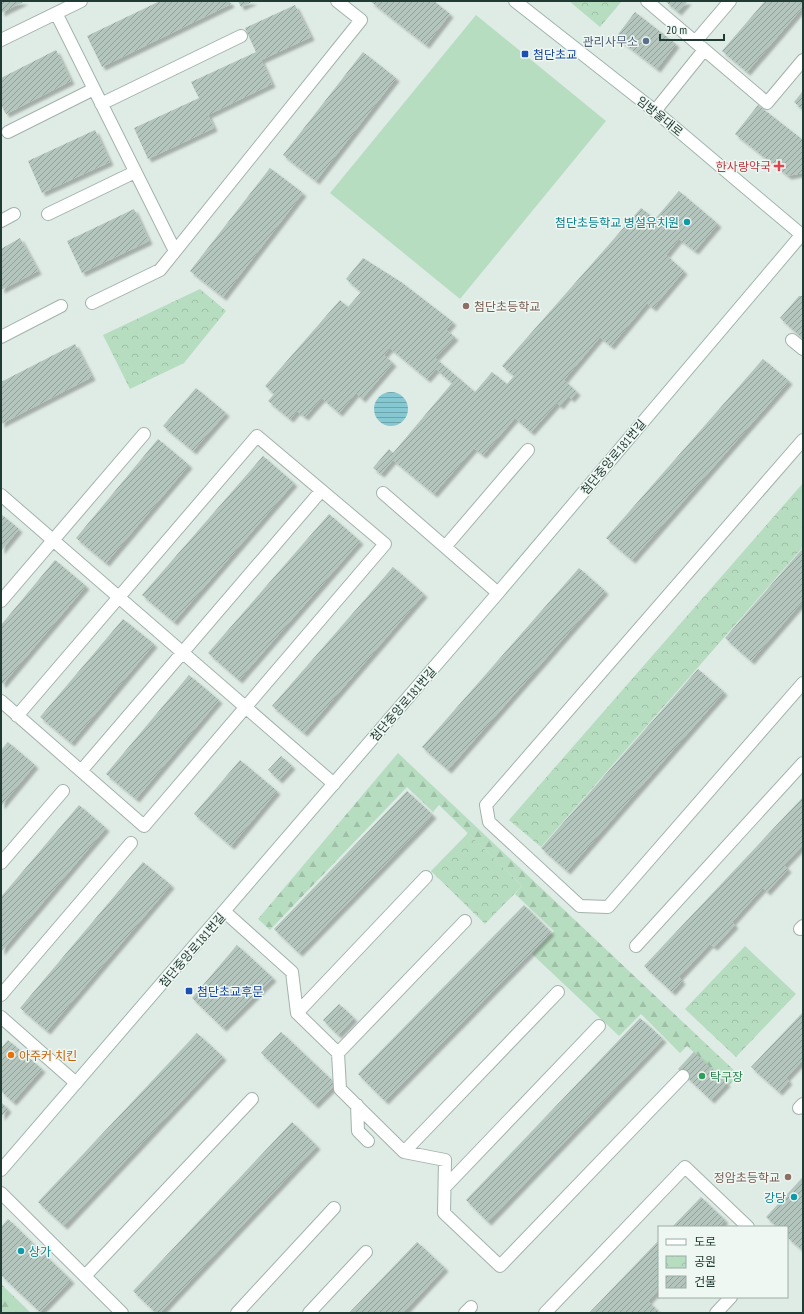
<svg xmlns="http://www.w3.org/2000/svg" width="804" height="1314" viewBox="0 0 804 1314" font-family="'PT Sans Narrow','Noto Sans KR',sans-serif">
<style>
.forest{fill:url(#forest-firs)}
.park{fill:url(#park-crowns)}
.pitch{fill:#b7ddc0}
.water{fill:url(#water-rules)}
.building{fill:url(#building-hatch);filter:url(#shadow)}
.lines{fill:none;stroke-linecap:round;stroke-linejoin:round}
.lane-casing{stroke:#a2b3ac;stroke-width:14}
.secondary-casing{stroke:#9eb6ad;stroke-width:14}
.lane{stroke:#fff;stroke-width:12}
.secondary{stroke:#fff;stroke-width:12}
.service-dot{fill:#5c6f8a;stroke:#eff7f3;stroke-width:1.5}
.transit-dot{fill:#1a4fb4;stroke:#eff7f3;stroke-width:1.5}
.health-dot{fill:#e0444e;stroke:#eff7f3;stroke-width:1.5}
.culture-dot{fill:#0f9aa8;stroke:#eff7f3;stroke-width:1.5}
.education-dot{fill:#8d6e63;stroke:#eff7f3;stroke-width:1.5}
.food-dot{fill:#e8710a;stroke:#eff7f3;stroke-width:1.5}
.leisure-dot{fill:#2e9e5b;stroke:#eff7f3;stroke-width:1.5}
.labels{text-anchor:middle;dominant-baseline:central;stroke-width:3;stroke-linejoin:round;paint-order:stroke}
.service-label{font-size:12px;fill:#4e5e75;stroke:#eff7f3;text-anchor:end}
.transit-label{font-size:12px;fill:#164399;stroke:#eff7f3;text-anchor:start}
.street-label{font-size:12px;fill:#203b33;stroke:#eff7f3}
.health-label{font-size:12px;fill:#be3a42;stroke:#eff7f3;text-anchor:end}
.culture-label{font-size:12px;fill:#0d838f;stroke:#eff7f3;text-anchor:end}
.education-label{font-size:12px;fill:#785e54;stroke:#eff7f3;text-anchor:start}
.food-label{font-size:12px;fill:#c56008;stroke:#eff7f3;text-anchor:start}
.leisure-label{font-size:12px;fill:#27864d;stroke:#eff7f3;text-anchor:start}
</style>
<defs>
<pattern id="forest-firs" width="22" height="20" patternUnits="userSpaceOnUse"><rect width="22" height="20" fill="#b7ddc0"/><path d="M5 1l3.5 6h-7zM16 11l3.5 6h-7z" fill="#9dbfa5"/></pattern>
<pattern id="park-crowns" width="20" height="18" patternUnits="userSpaceOnUse"><rect width="20" height="18" fill="#b7ddc0"/><path d="M2 6a3 3 0 1 1 6 0M12 15a3 3 0 1 1 6 0" fill="none" stroke="#9dbfa5"/></pattern>
<pattern id="water-rules" width="6" height="5" patternUnits="userSpaceOnUse"><rect width="6" height="5" fill="#85c8d2"/><path d="M0 2.5h6" fill="none" stroke="#6ca4ab"/></pattern>
<pattern id="building-hatch" width="6" height="6" patternUnits="userSpaceOnUse"><rect width="6" height="6" fill="#b4c5be"/><path d="M-1 1l2-2M0 6l6-6M5 7l2-2" fill="none" stroke="#92a19b"/></pattern>
<filter id="shadow"><feDropShadow dx="3.5" dy="3.5" stdDeviation="1" flood-color="#0004"/></filter>
</defs>
<rect width="100%" height="100%" fill="#dfebe5"/>
<path class="forest" d="M398 753 739 1075 729 1085 687 1046 680 1053 641 1014 619 1036 532 954 554 931 515 894 522 886 439 805 433 812 407 787 270 930 258 919Z
M1 1284 31 1313H1Z"/>
<path class="park" d="M569 1H622L600 27Z
M200 289 226 311 184 363 130 389 103 335Z
M803 483V547L541 847 509 820Z
M468 833 522 886 485 924 431 871Z
M745 946 796 994 736 1057 685 1009Z"/>
<path class="pitch" d="M476 15 606 121 460 299 330 193Z"/>
<path class="water" d="M374 409a17 17 0 1 1 34 0a17 17 0 1 1-34 0Z"/>
<path class="building" d="M1 1H25L1 13Z
M160 1H229L231 4 102 67 87 36Z
M238 1H254L241 7Z
M370 1H434L450 14 426 45Z
M665 1H688L678 12Z
M765 1H803V7L747 72 722 51Z
M295 5 311 37 261 60 272 84 208 115 214 128 148 159 134 128 199 98 191 82 256 52 245 28Z
M635 12 676 44 657 69 616 37Z
M56 50 71 81 6 114 1 105V78Z
M363 52 396 78 316 181 283 155Z
M803 91V110L794 102Z
M758 105 803 140V173L788 176 735 134Z
M95 130 110 162 42 193 28 161Z
M270 168 303 193 223 297 190 271Z
M679 191 718 224 695 251 679 239 666 255 684 271 653 308 647 303 611 346 600 337 564 380 577 392 571 399 568 396 560 406 557 403 531 432 515 418 483 455 474 448 434 494 393 460 381 474 373 468 389 449 393 453 452 383 436 369 427 379 390 348 384 355 393 363 362 399 356 393 339 413 322 398 305 417 297 411 290 419 268 401 274 394 265 386 340 300 348 307 361 292 346 279 363 258 401 282 453 322 446 330 455 337 435 358 475 392 492 372 507 384 514 376 502 366 641 208 655 219Z
M134 209 149 241 82 273 67 241Z
M20 238 38 271 1 290V249Z
M799 296H803V339L780 318Z
M75 344 92 377 1 424V382Z
M763 359 789 381 632 560 606 538Z
M196 388 226 413 193 451 163 426Z
M158 439 189 465 106 563 76 538Z
M263 456 294 483 174 622 142 595Z
M1 514 19 529 1 551Z
M329 514 360 541 239 680 208 653Z
M803 548V601L751 661 725 638Z
M55 560 86 586 3 684 1 683V625Z
M393 567 424 594 304 733 272 706Z
M579 568 605 591 448 770 422 747Z
M123 619 154 644 71 743 40 717Z
M698 669 724 692 567 871 541 848Z
M189 675 219 700 136 799 106 774Z
M8 742 35 765 1 806V750Z
M281 756 292 766 279 780 268 770Z
M240 760 277 791 231 846 194 814Z
M407 791 433 815 299 953 274 929Z
M803 797V845L784 865 788 869 767 892 763 888 732 922 735 925 714 947 710 944 679 977 682 981 672 992 644 966Z
M79 805 106 828 1 952V897Z
M143 862 171 885 47 1031 20 1008Z
M524 905 551 932 385 1101 358 1074Z
M237 945 273 978 223 1028 192 998Z
M339 1004 354 1018 338 1035 323 1020Z
M803 1012V1060L786 1078 789 1081 779 1092 751 1067Z
M640 1018 663 1039 488 1222 466 1200Z
M281 1032 336 1084 315 1105 261 1053Z
M197 1033 223 1057 64 1226 38 1202Z
M8 1040 42 1069 13 1102 1 1091V1048Z
M694 1052 727 1083 711 1100 678 1069Z
M1 1102 8 1109 1 1117Z
M292 1122 317 1146 160 1313H156L133 1291Z
M803 1177V1251L787 1237V1227H777L766 1217Z
M701 1197 725 1220 719 1227H672Z
M8 1219 71 1280 40 1312 1 1275V1227Z
M659 1240V1289L648 1301 660 1313H589Z
M417 1242 445 1268 403 1313H349Z"/>
<g class="lines">
<defs>
<path id="lane" d="M647 1 767 103 803 60
M56 13 175 251
M1 40 81 1
M695 42 730 1
M101 104 241 36
M655 111 704 50
M8 132 94 89
M48 214 135 172
M1 221 14 214
M92 303 160 270 361 20 337 1
M1 337 61 306
M792 340 803 349
M803 440 486 805 489 822 580 906 608 907 803 683
M383 493 498 593
M1 495 334 784
M445 547 528 450
M1 601 144 434
M1 701 144 826 385 544 257 436 17 716
M81 771 321 491
M1 863 63 791
M225 912 292 972 297 1013 338 1053 340 1089 404 1152 445 1160 444 1213 500 1266 683 1076
M800 929 803 926
M636 946 803 763
M1 995 131 843
M297 1013 426 877
M1 1017 76 1083
M338 1053 465 921
M357 1105 358 1131 368 1141
M799 1108 803 1104
M404 1152 558 992
M445 1187 599 1026
M1 1193 122 1313
M85 1276 252 1099
M237 1313 334 1208
M309 1313 366 1252
M465 1313 471 1307
M545 1313 685 1167 748 1227
M716 1313 731 1297"/>
<path id="secondary" d="M515 1 655 111 803 236
M1 1170 498 593 803 233"/>
</defs>
<use href="#lane" class="lane-casing"/>
<use href="#secondary" class="secondary-casing"/>
<use href="#lane" class="lane"/>
<use href="#secondary" class="secondary"/>
</g>
<circle class="service-dot" cx="646" cy="41" r="4"/>
<g class="transit-dot">
<rect x="521" y="50" width="8" height="8" rx="2"/>
<rect x="185" y="987" width="8" height="8" rx="2"/>
</g>
<path class="health-dot" d="M777 160h4v4h4v4h-4v4h-4v-4h-4v-4h4z"/>
<g class="culture-dot">
<circle cx="687" cy="222" r="4"/>
<circle cx="794" cy="1197" r="4"/>
<circle cx="21" cy="1251" r="4"/>
</g>
<g class="education-dot">
<circle cx="466" cy="306" r="4"/>
<circle cx="788" cy="1177" r="4"/>
</g>
<circle class="food-dot" cx="11" cy="1055" r="4"/>
<circle class="leisure-dot" cx="702" cy="1076" r="4"/>
<g class="labels">
<g class="service-label">
<text x="638" y="41">관리사무소</text>
</g>
<g class="transit-label">
<text x="533" y="54">첨단초교</text>
<text x="197" y="991">첨단초교후문</text>
</g>
<g class="street-label">
<text transform="translate(660 116) rotate(39)">임방울대로</text>
<text transform="translate(613 457) rotate(-50)">첨단중앙로181번길</text>
<text transform="translate(403 704) rotate(-49)">첨단중앙로181번길</text>
<text transform="translate(192 950) rotate(-49)">첨단중앙로181번길</text>
</g>
<g class="health-label">
<text x="771" y="166">한사랑약국</text>
</g>
<g class="culture-label">
<text x="679" y="222">첨단초등학교 병설유치원</text>
<text x="786" y="1197">강당</text>
<text x="29" y="1251" text-anchor="start">상가</text>
</g>
<g class="education-label">
<text x="474" y="306">첨단초등학교</text>
<text x="780" y="1177" text-anchor="end">정암초등학교</text>
</g>
<g class="food-label">
<text x="19" y="1055">아주커 치킨</text>
</g>
<g class="leisure-label">
<text x="710" y="1076">탁구장</text>
</g>
</g>
<rect width="804" height="1314" fill="none" stroke="#203b33" stroke-width="4"/>
<rect x="658" y="1226" width="130" height="72" fill="#eff7f3" stroke="#9caca6"/>
<rect x="666" y="1239" width="20" height="6" fill="#ffffff" stroke="#9caca6"/>
<text x="694" y="1246" font-size="12" fill="#203b33">도로</text>
<rect x="666" y="1256" width="20" height="12" fill="url(#park-crowns)" stroke="#9caca6"/>
<text x="694" y="1266" font-size="12" fill="#203b33">공원</text>
<rect x="666" y="1276" width="20" height="12" fill="url(#building-hatch)" stroke="#9caca6"/>
<text x="694" y="1286" font-size="12" fill="#203b33">건물</text>
<path d="M660 34v6h64v-6" fill="none" stroke="#203b33" stroke-width="2"/>
<text x="666" y="34" font-size="12" fill="#203b33" stroke="#eff7f3" stroke-width="3" paint-order="stroke">20 m</text>
</svg>
